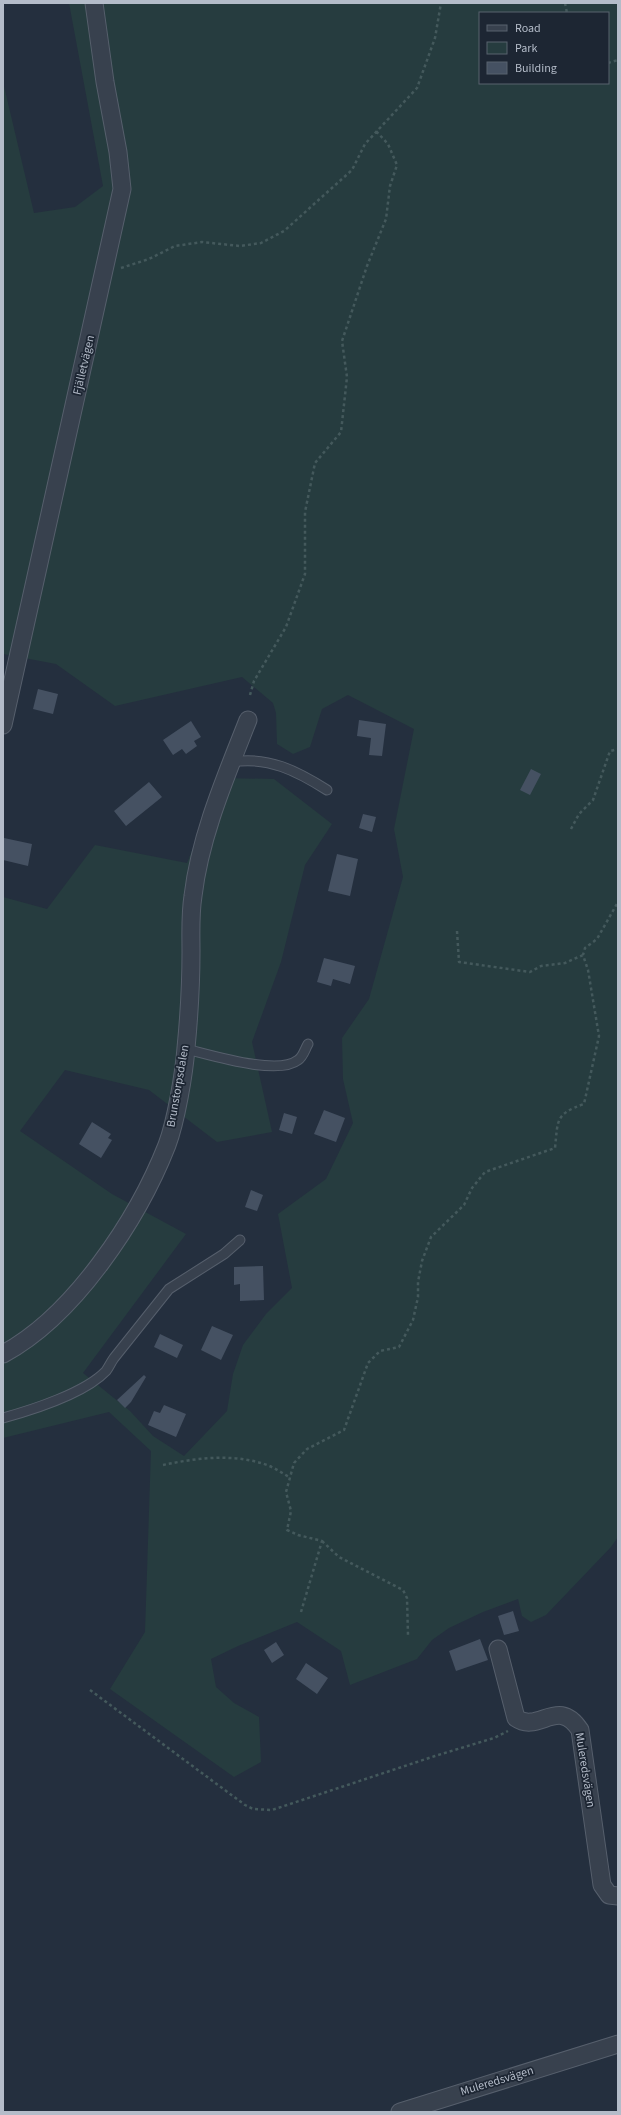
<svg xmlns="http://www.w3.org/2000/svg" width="621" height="2115" viewBox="0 0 621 2115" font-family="'Source Sans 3',sans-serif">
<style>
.green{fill:#263c3f;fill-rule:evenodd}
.building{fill:#455162}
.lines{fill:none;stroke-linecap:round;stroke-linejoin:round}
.service-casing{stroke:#565f6c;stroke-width:11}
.minor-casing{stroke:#565f6c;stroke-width:19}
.path{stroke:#44595c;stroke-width:2.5;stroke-dasharray:3 3;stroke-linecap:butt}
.service{stroke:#38414e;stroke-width:9}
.minor{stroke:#38414e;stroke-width:17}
.labels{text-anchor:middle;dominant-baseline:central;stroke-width:3.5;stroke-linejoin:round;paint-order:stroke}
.street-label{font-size:12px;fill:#b4bcc9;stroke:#1d2633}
</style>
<rect width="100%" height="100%" fill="#242f3e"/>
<path class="green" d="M69 3H618V1537L611 1547 546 1615 531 1622 522 1616 518 1599 483 1612 449 1628 432 1640 417 1659 350 1685 341 1651 297 1622 238 1646 211 1659 216 1687 234 1703 259 1717 261 1762 234 1777 110 1689 145 1632 151 1451 109 1412 3 1438V897L47 909 95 845 187 863 221 778 274 779 332 824 305 865 281 962 252 1042 272 1132 217 1142 149 1090 65 1070 20 1131 112 1194 186 1234 83 1373 130 1411 153 1436 184 1456 227 1411 233 1374 243 1345 266 1314 292 1288 278 1214 326 1179 353 1123 343 1079 342 1038 369 999 403 877 394 829 414 729 348 695 322 709 310 747 293 754 277 744 276 713 273 703 242 677 115 706 56 664 3 654V82L34 213 75 207 103 186ZM480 13H608V83H480Z"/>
<path class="building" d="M38 689 58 694 53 714 33 709Z
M359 720 386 724 382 756 369 755 371 738 357 736Z
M191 721 201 737 194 741 197 746 186 754 182 749 173 755 163 740Z
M531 769 541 774 530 795 520 790Z
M149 782 162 797 126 826 114 811Z
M363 814 376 817 372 832 359 828Z
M4 838 32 844 28 866 3 860Z
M337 854 358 859 350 896 328 891Z
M324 958 355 966 350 984 333 979 331 986 317 982Z
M324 1110 345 1118 336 1142 314 1134Z
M284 1113 297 1117 292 1134 279 1130Z
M92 1122 111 1134 108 1138 112 1140 101 1158 79 1144Z
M251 1190 263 1195 257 1211 245 1207Z
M263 1266 264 1300 240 1301V1284L234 1285V1267Z
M212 1326 233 1335 221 1360 201 1350Z
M160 1334 183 1345 177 1358 154 1347Z
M144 1375 146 1377 131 1402 125 1408 117 1400Z
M164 1405 186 1414 176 1437 148 1425 154 1411 160 1413Z
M513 1611 519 1631 504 1635 498 1616Z
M480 1639 488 1660 456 1671 449 1651Z
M276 1642 284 1655 272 1663 264 1650Z
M306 1663 328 1678 317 1694 296 1679Z"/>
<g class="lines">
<defs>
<path id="service" d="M232 762C268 756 297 771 327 790
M186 1049C211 1055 278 1076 298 1060 303 1057 305 1049 308 1044
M3 1418C32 1410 85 1393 106 1371 109 1367 111 1362 114 1358L169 1289 224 1254 240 1240"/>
<path id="minor" d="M3 725 122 189 118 152 105 82 94 3
M3 1354C74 1316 138 1219 167 1145 176 1121 184 1074 186 1048 189 1017 191 984 191 952 191 933 190 915 193 896 200 836 226 776 248 720
M498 1649 516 1718C539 1734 558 1696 580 1730L602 1885 609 1895 618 1896
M400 2112 618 2044"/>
</defs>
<use href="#service" class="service-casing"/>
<use href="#minor" class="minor-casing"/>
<path class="path" d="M565 3 567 13
M608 63 618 60
M121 268 149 259 175 246 202 242 240 246 261 243 284 231 352 170 365 144 417 88 435 38 441 3
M250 695 254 681 286 627 305 574V512L315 463 341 432 347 377 342 341 367 266 386 219 390 186 397 165 388 144 376 131
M571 829 579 814 593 800 610 751 618 749
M457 931 459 962 530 972 541 966 565 963 583 955
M163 1465C196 1458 234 1453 267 1465 275 1468 282 1473 289 1477
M322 1541 339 1557 403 1590 407 1598 408 1635
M301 1612 322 1541 298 1535 287 1530 291 1511 286 1492 294 1463 307 1449 344 1430 368 1363 380 1351 399 1347 413 1320 418 1297V1282L422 1261 431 1237 464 1205 472 1188 485 1172 555 1148C558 1120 555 1114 584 1104L599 1036 588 970 583 955 585 948 597 939 618 902
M90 1690 245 1805 253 1809 272 1810 435 1756 494 1738 508 1731"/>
<use href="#service" class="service"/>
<use href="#minor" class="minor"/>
</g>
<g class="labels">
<g class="street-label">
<text transform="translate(84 365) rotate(-77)">Fjälletvägen</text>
<text transform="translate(178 1086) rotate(-80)">Brunstorpsdalen</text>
<text transform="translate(585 1770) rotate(81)">Muleredsvägen</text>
<text transform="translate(497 2081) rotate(-17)">Muleredsvägen</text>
</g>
</g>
<rect width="621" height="2115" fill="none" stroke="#b4bcc9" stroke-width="8"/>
<rect x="479" y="12" width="130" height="72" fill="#1d2633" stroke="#59626f"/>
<rect x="487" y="25" width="20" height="6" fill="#38414e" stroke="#59626f"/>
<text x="515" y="32" font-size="12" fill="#b4bcc9">Road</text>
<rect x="487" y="42" width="20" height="12" fill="#263c3f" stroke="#59626f"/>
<text x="515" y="52" font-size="12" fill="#b4bcc9">Park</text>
<rect x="487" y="62" width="20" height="12" fill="#455162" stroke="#59626f"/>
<text x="515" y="72" font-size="12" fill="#b4bcc9">Building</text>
</svg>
